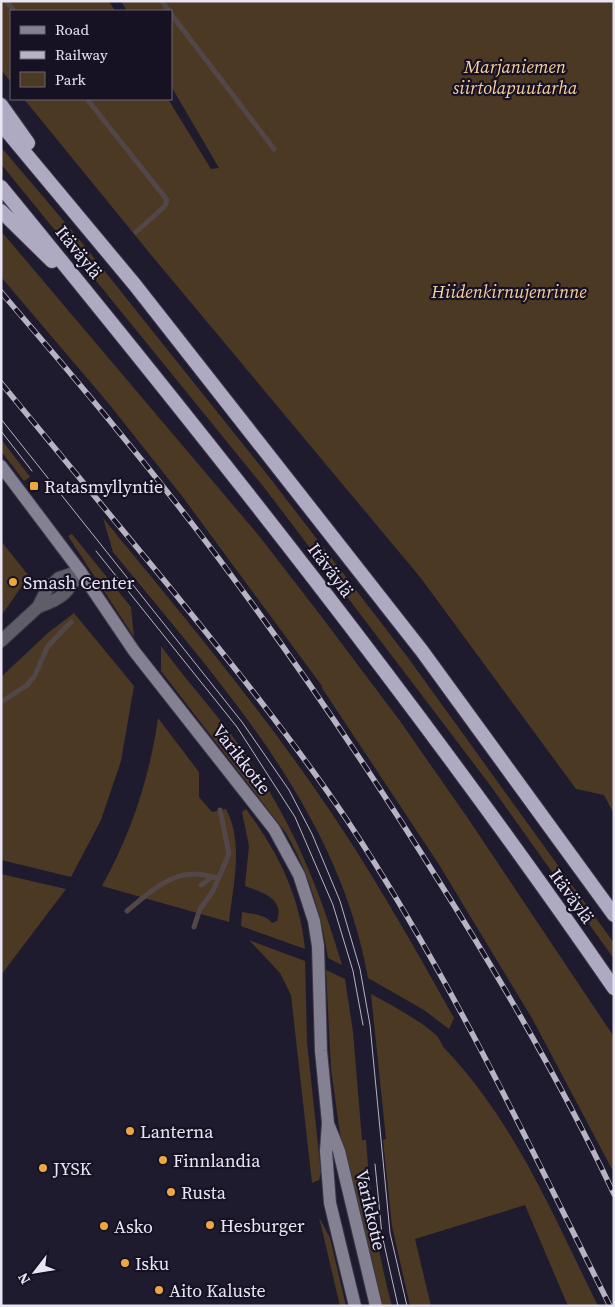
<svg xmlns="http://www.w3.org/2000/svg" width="615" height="1307" viewBox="0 0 615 1307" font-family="'Source Serif 4',serif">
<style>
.green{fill:#4b3924}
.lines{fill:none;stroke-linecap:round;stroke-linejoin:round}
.stream{stroke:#524649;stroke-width:5}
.tertiary-casing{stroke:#3b374a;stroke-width:14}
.secondary-casing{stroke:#3b374a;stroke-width:14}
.trunk-casing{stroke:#3b374a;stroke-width:16}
.tertiary{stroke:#5f5d68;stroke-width:12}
.secondary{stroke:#848192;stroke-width:12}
.trunk{stroke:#aeaac1;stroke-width:14}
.tram{stroke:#b6b3c2;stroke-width:1}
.rail-casing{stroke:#b6b3c2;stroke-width:5.5}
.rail{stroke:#161224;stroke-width:4;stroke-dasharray:11;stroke-linecap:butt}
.poi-dot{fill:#f0a63e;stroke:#161224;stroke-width:2}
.labels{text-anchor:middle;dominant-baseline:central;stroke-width:4.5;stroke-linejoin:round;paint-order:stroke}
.park-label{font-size:18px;font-style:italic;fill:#f9cf9c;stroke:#161224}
.street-label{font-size:18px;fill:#e9e6f4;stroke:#161224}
.poi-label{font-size:18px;fill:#e9e6f4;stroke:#161224;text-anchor:start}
</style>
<rect width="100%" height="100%" fill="#1f1b2e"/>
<path class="green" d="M1 1H109L115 11H11V82L1 70Z
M121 1H614V814L604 795 576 789 420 577 152 256 24 99H168L211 169 219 168 171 86V11H127Z
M1 147 79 239 270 478 409 659 614 943V959L490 785 263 486 1 164Z
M1 231 260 537 321 616 400 721 467 817 614 1037V1173L533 1020 438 863 322 688V686L182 496 109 404 1 277Z
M1 439 30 477 24 481 1 451Z
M103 518C175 606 248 693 313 786 365 860 410 939 454 1018L449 1029 424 1010 368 978C338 808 218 681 113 552Z
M72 534 131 607 134 637 68 536Z
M1 541 29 576 1 616Z
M74 613 134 686 121 761 101 820 71 877 1 860V677L49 632Z
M161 646C190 686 225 722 252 764 294 826 321 893 342 965L328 958C321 913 309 873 286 833L161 671Z
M158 718 199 772V797L212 812 226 809C244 843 233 885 229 922L102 886C131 834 150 776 158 718Z
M246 809C278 852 300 896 305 949L241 926 242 912C251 914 266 914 272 923L277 921C285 898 261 892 245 886L249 846 242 812Z
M1 874 66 889 1 975Z
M249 940 305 961 307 1042 321 1173 319 1180 312 1183 291 995 280 973Z
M326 970 345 979 353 1032 362 1140H366C370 1196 377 1252 392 1306H381L340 1134 331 1069Z
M371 994C393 1006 416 1018 435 1034 440 1038 442 1047 448 1052 516 1125 554 1217 598 1306H568L525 1205 415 1239 431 1306H410L392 1226 383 1140 386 1139Z
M319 1217 330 1238 346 1306H340Z"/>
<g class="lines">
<path class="stream" d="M6 1 14 11
M162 1 169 11
M171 14 274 149
M87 99 167 200 165 206 136 232
M1 702 26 686 34 677 48 646 71 622
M201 885 212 877
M127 911C145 896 168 874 193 874 201 874 210 876 217 878
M194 927 200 909 213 891 229 854 220 810"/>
<defs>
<path id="tertiary" d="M38 607C62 599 68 593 80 571
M1 641 38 607 47 589 59 578 80 571"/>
<path id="secondary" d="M1 466 80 571 134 651 274 829 299 875 314 921 318 946 321 1051 328 1123 326 1151 330 1203 355 1306
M329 1126 339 1151 376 1306"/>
<path id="trunk" d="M1 105 28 143
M1 124 135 285 422 651 614 915
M1 187C214 447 423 711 614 988
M1 211 52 261"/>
</defs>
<use href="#tertiary" class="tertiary-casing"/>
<use href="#secondary" class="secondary-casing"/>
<use href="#trunk" class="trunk-casing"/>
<use href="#tertiary" class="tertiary"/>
<use href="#secondary" class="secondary"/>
<use href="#trunk" class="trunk"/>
<path class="tram" d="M1 419 242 722 289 790 312 834 340 901 360 969 370 1025 390 1233 407 1306
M1 431 32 471
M96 551 237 727 295 817 333 905 353 971 363 1025
M375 1164 382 1235 398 1306"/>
<defs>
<path id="rail" d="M1 292C40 338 80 384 118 431 236 573 342 726 440 883 503 983 563 1086 614 1194
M1 383C57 450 112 518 168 585 230 662 292 738 347 820 449 974 527 1141 610 1306"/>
</defs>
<use href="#rail" class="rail-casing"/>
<use href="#rail" class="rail"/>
</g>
<g class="poi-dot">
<rect x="29" y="481" width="10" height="10" rx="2.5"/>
<circle cx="13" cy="582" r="5"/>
<circle cx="130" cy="1131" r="5"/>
<circle cx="163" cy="1160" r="5"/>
<circle cx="43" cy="1168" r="5"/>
<circle cx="171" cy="1192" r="5"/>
<circle cx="210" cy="1225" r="5"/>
<circle cx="104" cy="1226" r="5"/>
<circle cx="125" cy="1263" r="5"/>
<circle cx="159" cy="1290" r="5"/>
</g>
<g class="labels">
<g class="park-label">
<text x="515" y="66">Marjaniemen<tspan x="515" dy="21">siirtolapuutarha</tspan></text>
<text x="509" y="291">Hiidenkirnujenrinne</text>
</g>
<g class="street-label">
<text transform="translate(79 252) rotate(51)">Itäväylä</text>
<text transform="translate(331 570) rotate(53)">Itäväylä</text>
<text transform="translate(242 759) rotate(52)">Varikkotie</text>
<text transform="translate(572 896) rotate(54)">Itäväylä</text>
<text transform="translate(371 1210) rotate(77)">Varikkotie</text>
</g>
<g class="poi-label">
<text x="44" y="486">Ratasmyllyntie</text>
<text x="23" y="582">Smash Center</text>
<text x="140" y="1131">Lanterna</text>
<text x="173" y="1160">Finnlandia</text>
<text x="53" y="1168">JYSK</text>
<text x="181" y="1192">Rusta</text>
<text x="220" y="1225">Hesburger</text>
<text x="114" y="1226">Asko</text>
<text x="135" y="1263">Isku</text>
<text x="169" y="1290">Aito Kaluste</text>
</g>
</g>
<rect width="615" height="1307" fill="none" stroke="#e9e6f4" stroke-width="5"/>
<rect x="10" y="10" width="162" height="90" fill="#161224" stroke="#6a6777"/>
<rect x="20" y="26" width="25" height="8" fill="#848192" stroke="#6a6777"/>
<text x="55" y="35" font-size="15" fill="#e9e6f4">Road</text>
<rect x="20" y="51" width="25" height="8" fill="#b6b3c2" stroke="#6a6777"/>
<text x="55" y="60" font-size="15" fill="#e9e6f4">Railway</text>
<rect x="20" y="72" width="25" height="15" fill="#4b3924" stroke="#6a6777"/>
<text x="55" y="85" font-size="15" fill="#e9e6f4">Park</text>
<g transform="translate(35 1272) rotate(239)" stroke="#161224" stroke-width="4" paint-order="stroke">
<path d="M0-4L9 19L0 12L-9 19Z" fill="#e9e6f4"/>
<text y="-8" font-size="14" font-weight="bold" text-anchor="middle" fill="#e9e6f4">N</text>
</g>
</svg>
